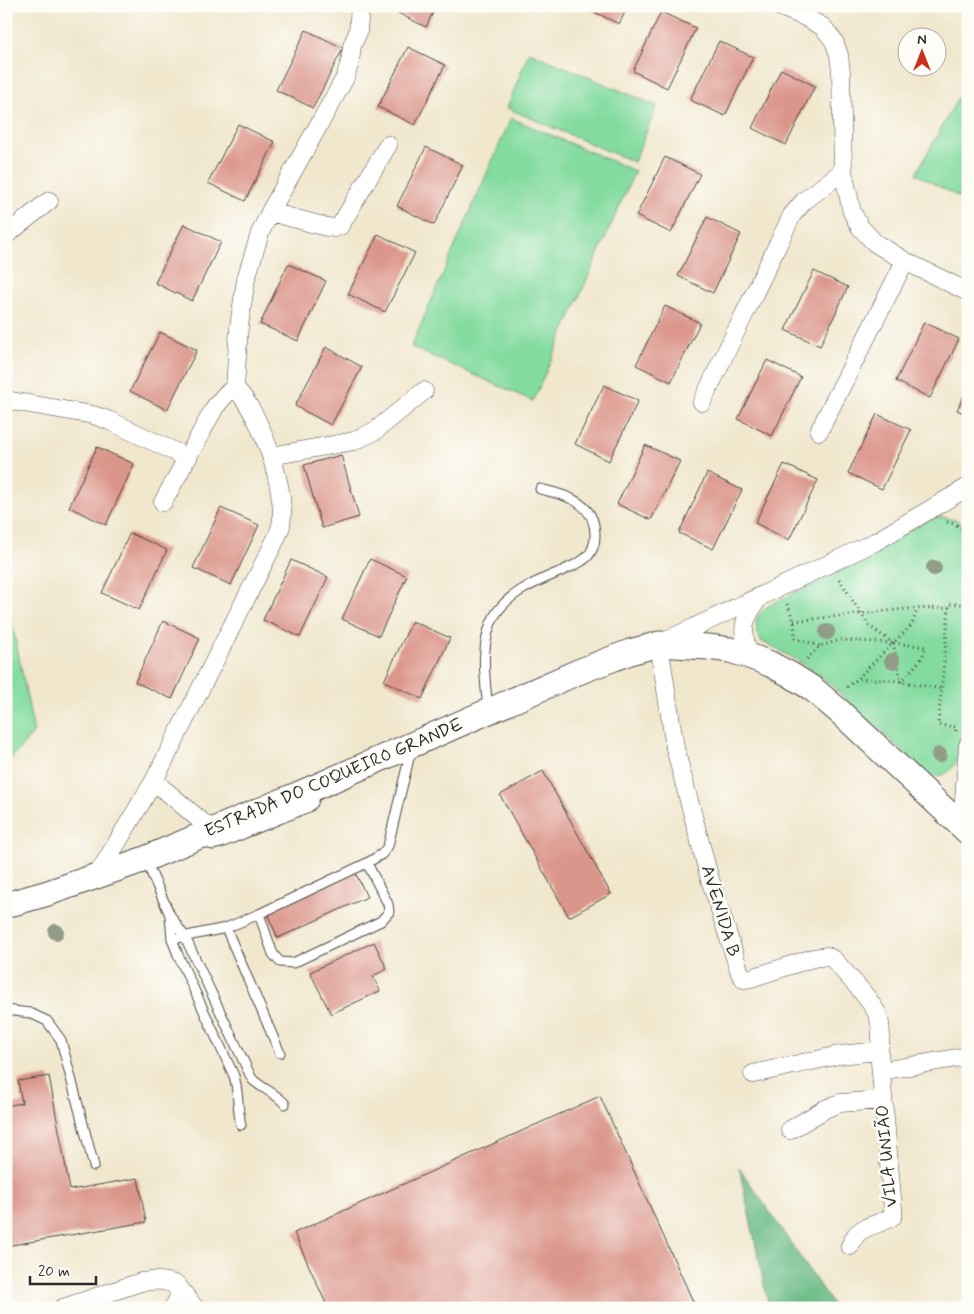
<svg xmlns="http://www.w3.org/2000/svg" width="974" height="1314" viewBox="0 0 974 1314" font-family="Mynerve,sans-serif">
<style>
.green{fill:#83db9f;stroke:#578365}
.forest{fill:#6abb86;stroke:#4a7358}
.building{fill:#db968b}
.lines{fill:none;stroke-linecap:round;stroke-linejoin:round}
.service-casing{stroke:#494743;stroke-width:11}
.minor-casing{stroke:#494743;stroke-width:19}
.secondary-casing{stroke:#494743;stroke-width:27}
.path{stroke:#494743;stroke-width:3;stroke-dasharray:1 4;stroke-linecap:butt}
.service{stroke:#fff;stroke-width:9}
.minor{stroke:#fff;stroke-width:18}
.secondary{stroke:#fff;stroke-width:25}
.tree{fill:#929d87}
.labels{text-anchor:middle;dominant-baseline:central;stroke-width:5;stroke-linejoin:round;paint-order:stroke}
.street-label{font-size:18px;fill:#2b2b2b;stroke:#fdfcf7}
</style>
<rect width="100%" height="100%" fill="#fdfcf7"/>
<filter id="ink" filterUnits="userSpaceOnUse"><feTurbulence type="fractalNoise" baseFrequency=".02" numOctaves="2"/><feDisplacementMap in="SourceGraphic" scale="10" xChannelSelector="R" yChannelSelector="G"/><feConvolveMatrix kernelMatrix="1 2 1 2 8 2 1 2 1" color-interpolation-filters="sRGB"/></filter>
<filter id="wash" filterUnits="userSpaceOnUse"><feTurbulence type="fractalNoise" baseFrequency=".0096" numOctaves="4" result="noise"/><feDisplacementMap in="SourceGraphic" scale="20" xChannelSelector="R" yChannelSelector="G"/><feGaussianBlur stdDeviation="1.12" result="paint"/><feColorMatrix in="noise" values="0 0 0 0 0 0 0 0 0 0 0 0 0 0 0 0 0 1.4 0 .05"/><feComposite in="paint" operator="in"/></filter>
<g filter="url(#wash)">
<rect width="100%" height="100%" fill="#f0e7cd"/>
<path class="green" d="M529 52 657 106 634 162 507 108Z
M968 79V202L916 174Z
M511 118 635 171 533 401 411 347Z
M943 517 956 520 968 527V647L960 747C956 766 950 779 928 775L820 675 797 660 761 641 757 633 756 624 758 616 765 608 775 602 834 574 932 518Z
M6 592 34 732 6 765Z"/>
<path class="forest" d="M739 1167 835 1308H769Z"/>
<g id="blocks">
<path class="building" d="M384 6H436L426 27Z
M582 6H628L619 24Z
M661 12 696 28 667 88 633 71Z
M306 30 343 48 313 108 276 90Z
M719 41 753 57 725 116 690 100Z
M408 47 445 65 415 125 378 107Z
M781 69 815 86 786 145 752 128Z
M238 124 275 142 245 201 208 183Z
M426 147 463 165 434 225 397 206Z
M665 157 700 174 671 233 636 216Z
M707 217 741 234 713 293 678 276Z
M184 224 221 242 192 301 155 283Z
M378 234 415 253 385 312 348 294Z
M288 264 326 281 298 341 260 324Z
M814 271 848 287 820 346 785 330Z
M665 306 700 323 671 382 636 365Z
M924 322 959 339 930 398 896 381Z
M160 332 197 350 167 410 130 391Z
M326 347 362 367 331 425 295 406Z
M767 360 801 377 772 436 738 419Z
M604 385 638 401 609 461 575 444Z
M968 388V415L957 410Z
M877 414 911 430 882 489 848 473Z
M645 445 680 461 651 520 617 504Z
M97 447 134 464 106 525 69 507Z
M341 455 359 517 322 528 304 465Z
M784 464 818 480 789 540 755 523Z
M707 473 742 490 713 549 679 533Z
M221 508 259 525 231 585 193 568Z
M130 533 167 550 139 610 102 593Z
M370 559 407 576 379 636 342 619Z
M291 560 328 577 300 637 263 620Z
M163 621 200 638 172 699 135 682Z
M412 621 450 638 422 699 384 681Z
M543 771 611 894 569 917 500 795Z
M352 866 367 897 278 938 264 907Z
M374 942 387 969 373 976 380 991 331 1014 310 972Z
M49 1076 70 1190 138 1178 146 1222 6 1246V1106L22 1103 18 1081Z
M600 1096 696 1308H328L294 1233Z"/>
</g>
</g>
<g filter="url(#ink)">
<use href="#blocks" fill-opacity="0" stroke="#494743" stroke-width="1"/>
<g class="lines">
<defs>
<path id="service" d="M488 709C485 679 479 643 495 615 510 591 539 581 564 570 572 566 581 563 587 557 596 548 596 536 594 525 589 500 561 494 540 489
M201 842 213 845 221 843 309 807 313 803 317 791
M146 861 170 915 185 937 252 1079C262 1089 276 1093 285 1104
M259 914 273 954 280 962 293 963 381 921 389 912 388 904 367 863
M170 916 172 939 178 955 234 1076C239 1092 237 1108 241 1125
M226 928 280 1053
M172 939 226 928 259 914 367 863 382 854 388 846 411 750
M6 1010 30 1013 47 1021 61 1040 94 1166"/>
<path id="minor" d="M778 6 805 17 823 27 834 41 839 55 841 72 843 171 852 212 860 227 875 243 905 261 968 292
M270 212 327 227 335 228 340 226 388 145
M6 235 49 201
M6 400 93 415 108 420 188 458
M702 402 792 215 804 201 843 171
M819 431 905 261
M271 456 354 441 375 431 424 391
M163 502 215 407 226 394 235 388
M749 656C740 627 743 620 760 596
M154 781 213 831
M962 826 968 745
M97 876 154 781 277 537C278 533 280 529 281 526 287 489 261 414 235 388L239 326 246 279 260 233 270 212 345 78 350 62 352 46 358 32 360 6
M879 1051C885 1020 877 1009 858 987 850 978 842 969 834 960L827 956 813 958 751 978 744 979 740 973 709 876 675 748 659 644 875 542 968 487
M881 1071 968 1056
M753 1074 839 1055 879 1051 893 1209V1216C882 1225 865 1224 856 1235 854 1238 852 1242 850 1246
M790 1130 825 1109 840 1103 883 1100
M177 1285 195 1308
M63 1308 141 1282C156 1280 163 1280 177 1285L179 1297 173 1308"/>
<path id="secondary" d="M6 905 48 893 145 859 318 786 578 672 630 652 659 644 708 647 730 650 749 656 770 664 791 675 813 689 841 713 968 832"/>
</defs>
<use href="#service" class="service-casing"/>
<use href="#minor" class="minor-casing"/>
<use href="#secondary" class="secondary-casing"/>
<path class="path" d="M947 522 955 524 968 532
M839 579 869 626 893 643 901 682 922 658 926 647 893 643 912 625 917 609
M787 604 794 621 795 638 820 646
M794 621 905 609 949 608
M807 659 820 646 840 640 892 643
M858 678 893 643
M847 687 858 679 892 680 942 689
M956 731V727L938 725 949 608V604H968"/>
<use href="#service" class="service"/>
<use href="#minor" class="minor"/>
<use href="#secondary" class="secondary"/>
</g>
<g class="tree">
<circle cx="934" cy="568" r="8"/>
<circle cx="827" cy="632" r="8"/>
<circle cx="892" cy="661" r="8"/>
<circle cx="939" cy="755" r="8"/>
<circle cx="56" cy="932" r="8"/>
</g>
</g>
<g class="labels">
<g class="street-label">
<text transform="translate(334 778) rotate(-23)">ESTRADA DO COQUEIRO GRANDE</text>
<text transform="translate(720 911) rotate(73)">AVENIDA B</text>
<text transform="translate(887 1156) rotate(-95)">VILA UNIÃO</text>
</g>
</g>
<rect width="974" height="1314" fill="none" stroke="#fdfcf7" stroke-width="25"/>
<g transform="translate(922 52)"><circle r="24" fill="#fdfcf7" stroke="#a9a8a5"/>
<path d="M0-4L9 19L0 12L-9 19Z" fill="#c8321e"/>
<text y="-8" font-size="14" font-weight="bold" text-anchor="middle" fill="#2b2b2b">N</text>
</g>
<path d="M30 1276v8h66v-8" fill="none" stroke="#2b2b2b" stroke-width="2.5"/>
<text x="38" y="1276" font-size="15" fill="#2b2b2b" stroke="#fdfcf7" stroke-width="4" paint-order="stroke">20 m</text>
</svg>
